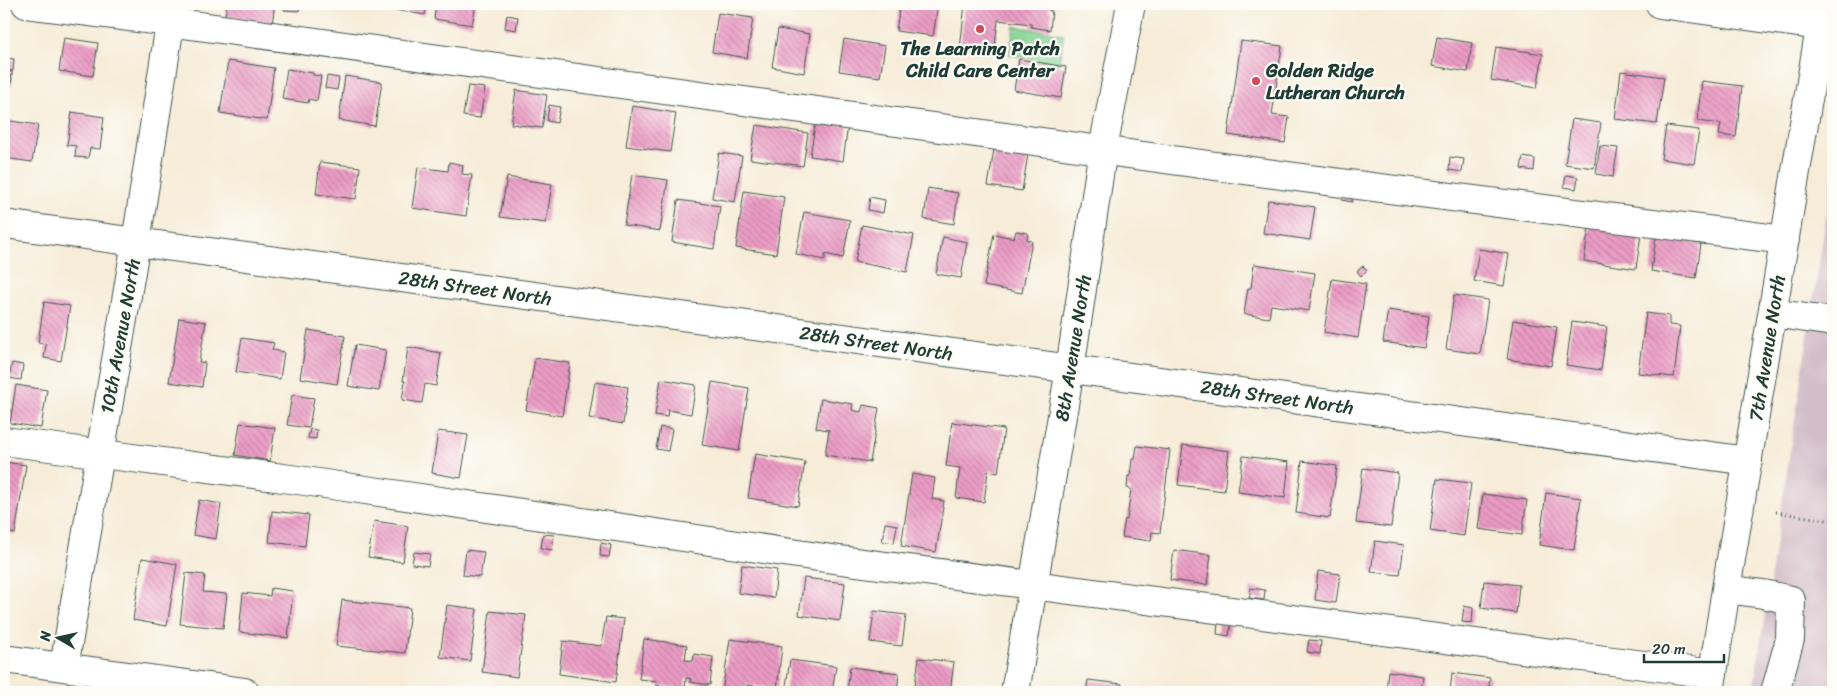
<svg xmlns="http://www.w3.org/2000/svg" width="1837" height="696" viewBox="0 0 1837 696" font-family="Sriracha,sans-serif">
<style>
.industrial{fill:#d2bdc8}
.park{fill:url(#park-crowns);stroke:#4f8662}
.building{fill:url(#building-back-hatch)}
.lines{fill:none;stroke-linecap:round;stroke-linejoin:round}
.minor-casing{stroke:#3f574d;stroke-width:30}
.path{stroke:#3f574d;stroke-width:3;stroke-dasharray:1 4;stroke-linecap:butt}
.minor{stroke:#fff;stroke-width:28}
.poi-dot{fill:#d1495b;stroke:#fdfcf7;stroke-width:2}
.labels{text-anchor:middle;dominant-baseline:central;stroke-width:4.5;stroke-linejoin:round;paint-order:stroke}
.poi-label{font-size:19px;font-weight:bold;fill:#1f3d34;stroke:#fdfcf7}
.street-label{font-size:19px;fill:#1f3d34;stroke:#fdfcf7}
</style>
<defs>
<pattern id="park-crowns" width="20" height="18" patternUnits="userSpaceOnUse" patternTransform="scale(1.25)"><rect width="20" height="18" fill="#7fd090"/><path d="M2 6a3 3 0 1 1 6 0M12 15a3 3 0 1 1 6 0" fill="none" stroke="#67aa76"/></pattern>
<pattern id="building-back-hatch" width="6" height="6" patternUnits="userSpaceOnUse" patternTransform="scale(1.25)"><rect width="6" height="6" fill="#ec9bc5"/><path d="M-1 5l2 2M0 0l6 6M5-1l2 2" fill="none" stroke="#bf80a1"/></pattern>
</defs>
<rect width="100%" height="100%" fill="#fdfcf7"/>
<filter id="ink" filterUnits="userSpaceOnUse"><feTurbulence type="fractalNoise" baseFrequency=".02" numOctaves="2"/><feDisplacementMap in="SourceGraphic" scale="10" xChannelSelector="R" yChannelSelector="G"/><feConvolveMatrix kernelMatrix="1 2 1 2 8 2 1 2 1" color-interpolation-filters="sRGB"/></filter>
<filter id="wash" filterUnits="userSpaceOnUse"><feTurbulence type="fractalNoise" baseFrequency=".0096" numOctaves="4" result="noise"/><feDisplacementMap in="SourceGraphic" scale="20" xChannelSelector="R" yChannelSelector="G"/><feGaussianBlur stdDeviation="1.12" result="paint"/><feColorMatrix in="noise" values="0 0 0 0 0 0 0 0 0 0 0 0 0 0 0 0 0 1.4 0 .05"/><feComposite in="paint" operator="in"/></filter>
<g filter="url(#wash)">
<rect width="100%" height="100%" fill="#f6ecd8"/>
<path class="industrial" d="M1833 173V692H1753Z"/>
<path class="park" d="M1014 26 1064 34 1059 64 1009 55Z"/>
<g id="blocks">
<path class="building" d="M227 4H275L272 24 225 16Z
M285 4H300L299 11 284 10Z
M390 4H427L425 15 389 9Z
M436 4H476L472 25 434 19Z
M900 4H938L933 36 896 31Z
M965 4H1050L1049 11H1052L1050 30 1031 27V24L998 20 994 53 960 49Z
M718 13 753 18 747 58 712 52Z
M507 15 518 17 516 30 505 28Z
M778 29 810 34 804 73 772 67Z
M1437 37 1472 43 1468 72 1432 66Z
M64 38 98 43 93 76 59 71Z
M844 39 885 46 880 77 839 71Z
M1241 41 1282 46 1272 115 1289 117 1285 143 1228 135Z
M1496 47 1543 54 1537 88 1491 80Z
M4 58 14 59 13 71 4 70Z
M1019 59 1066 67 1061 98 1014 90Z
M228 61 274 68 267 120 220 113Z
M287 69 313 73V75L321 76 317 101 309 99 308 103 282 99Z
M4 70 12 72V76L4 75Z
M1621 71 1664 77 1657 124 1615 119Z
M4 76 12 77 11 86 4 85Z
M327 76 339 78 337 90 325 88Z
M345 76 382 82 375 126 339 120Z
M1702 81 1742 86 1736 137 1719 135 1721 124 1697 121Z
M468 86 485 88 480 118 463 116Z
M516 90 547 95 542 128 511 124Z
M549 105 560 107 557 123 547 121Z
M632 106 676 113 670 152 626 146Z
M72 112 104 117 100 149 90 148 88 158 75 157 76 146 67 145Z
M1572 119 1601 123 1594 168 1565 164Z
M4 120 38 125 32 162 4 158Z
M816 120 848 125 843 161 810 156Z
M756 125 808 133 803 166 750 159Z
M1666 126 1699 130 1694 164 1661 159Z
M995 143 1029 148 1022 191 988 186Z
M1600 146 1618 148 1613 177 1596 174Z
M719 153 742 156 735 202 712 198Z
M1450 157 1464 159 1462 172 1449 170Z
M1523 157 1535 159 1534 171 1521 169Z
M320 162 360 167 356 199 316 194Z
M449 162 463 165 462 174 472 175 466 216 412 208 418 167 448 171Z
M632 175 668 180 660 231 624 225Z
M1566 175 1578 177 1576 189 1564 187Z
M507 177 552 184 546 223 500 217Z
M928 188 958 193 954 224 924 219Z
M744 191 784 197 776 254 736 248Z
M1343 191 1353 193 1352 202 1342 200Z
M870 197 885 200 883 213 868 210Z
M678 200 720 206 714 249 672 242Z
M1268 200 1315 207 1310 240 1263 233Z
M804 212 850 220 843 258 825 254V260L796 254Z
M862 225 914 235 907 272 855 262Z
M1589 226 1641 234 1636 269 1584 261Z
M1016 231 1028 233 1027 240 1032 241 1022 293 984 286 994 234 1014 238Z
M943 237 967 242 961 278 936 274Z
M1656 237 1701 244 1696 278 1651 271Z
M1479 249 1509 254 1504 286 1474 281Z
M1254 264 1315 273 1309 311 1271 305 1269 318 1244 314 1248 288H1251Z
M1363 266 1367 270 1361 276 1357 271Z
M1332 279 1366 284 1358 338 1324 332Z
M1454 295 1488 300 1480 354 1446 349Z
M44 302 70 306 61 361 44 358 46 344 38 343Z
M1388 310 1429 316 1424 348 1383 342Z
M1646 313 1669 316V325L1680 326 1674 377 1638 373Z
M179 318 206 322 199 362 205 363 202 387 169 382Z
M1513 320 1557 327 1551 366 1507 359Z
M1572 322 1607 327 1601 370 1566 365Z
M308 330 345 336 337 384 300 378Z
M242 338 274 343 272 350 284 352 280 379 236 372Z
M355 345 386 350 379 391 348 386Z
M408 347 441 353 436 386 425 384 422 403 402 400 405 381H403Z
M535 358 570 363 562 416 526 410Z
M12 363 23 365 21 380 9 378Z
M661 379 696 385 691 414 668 410 667 417 655 415Z
M595 382 628 387 623 424 589 418Z
M712 382 749 388 739 451 702 445Z
M16 385 47 390 41 428 10 423Z
M292 395 314 398 309 428 287 425Z
M821 399 853 404 852 410 861 412 863 405 879 408 870 462 825 455 829 430 816 428Z
M952 422 1004 429 998 473 988 471 984 502 956 498 960 468 946 466Z
M240 423 275 428 270 461 235 455Z
M660 427 672 429 668 451 656 449Z
M310 429 317 430 316 439 308 438Z
M438 431 468 435 461 478 432 473Z
M1183 445 1229 451 1224 491 1178 485Z
M1137 446 1170 450 1160 533 1152 532 1151 541 1122 537 1125 519 1127 520 1131 489 1127 488 1128 476H1130L1132 459H1135Z
M755 454 805 462 798 506 748 498Z
M1243 456 1289 462 1285 498 1238 492Z
M1302 461 1337 466 1330 518 1296 513Z
M4 462 26 465 15 534 4 532Z
M1363 468 1398 473 1391 527 1356 523Z
M912 474 935 478 932 499 944 501 936 552 901 546Z
M1437 479 1471 483 1464 536 1430 531Z
M1546 493 1581 498 1574 550 1539 545Z
M1483 494 1527 500 1522 535 1478 529Z
M199 500 221 504 216 539 193 535Z
M272 511 309 515 305 546 269 542Z
M374 521 408 526 403 562 368 557Z
M885 523 897 525 894 543 882 541Z
M543 534 554 535 552 550 541 548Z
M1375 541 1404 545 1400 575 1371 572Z
M601 543 611 545 609 557 600 556Z
M466 550 484 552 480 577 463 575Z
M1174 550 1211 555 1207 585 1170 580Z
M414 552 430 554 428 566 412 564Z
M142 558 177 564 167 626 133 620Z
M742 565 777 570 774 598 738 593Z
M1318 571 1340 574 1336 603 1315 600Z
M186 573 205 575 203 592 227 594 223 628 180 624Z
M804 578 845 583 840 621 799 615Z
M1484 581 1519 585 1516 613 1481 608Z
M271 588 293 591 288 638 239 632 243 593 270 596Z
M1251 588 1265 590 1264 600 1249 598Z
M342 600 410 608 405 653 336 646Z
M447 605 477 609 470 661 440 657Z
M1464 606 1473 608 1472 623 1462 622Z
M490 611 526 615 517 677 482 672Z
M874 611 906 615 902 646 870 642Z
M606 617 624 619 616 682 559 674 563 641 601 646Z
M1218 623 1231 624 1229 636 1217 634Z
M644 639 687 645 685 660 693 661 694 654 713 657 710 685 690 682 691 679 686 678 685 689 656 685 657 681 639 679Z
M730 639 782 646 777 689 747 685 746 692H722Z
M1309 640 1321 641 1320 654 1307 652Z
M919 658 954 662 950 692H914Z
M790 660 836 666 832 692H785Z
M850 667 899 673 897 692H847Z
M1388 671 1423 676 1421 692H1386Z
M1452 673 1490 678 1488 692H1450Z
M1088 680 1122 684 1121 692H1086Z"/>
</g>
</g>
<g filter="url(#ink)">
<use href="#blocks" fill-opacity="0" stroke="#3f574d" stroke-width="1"/>
<g class="lines">
<defs>
<path id="minor" d="M26 4 170 22 1303 178 1785 240
M1660 4 1820 26
M4 224 1748 461
M1773 313 1833 322
M4 441 298 480 825 558 1713 674
M1726 589 1763 594 1791 600 1790 639 1775 692
M4 659 245 692
M64 667 136 242 173 5
M1015 692 1070 369 1103 149 1131 4
M1710 692 1726 589 1824 4"/>
</defs>
<use href="#minor" class="minor-casing"/>
<path class="path" d="M1776 512 1833 521"/>
<use href="#minor" class="minor"/>
</g>
</g>
<g class="poi-dot">
<circle cx="980" cy="29" r="5"/>
<circle cx="1256" cy="81" r="5"/>
</g>
<g class="labels">
<g class="poi-label">
<text x="980" y="48">The Learning Patch<tspan x="980" dy="22">Child Care Center</tspan></text>
<text x="1266" y="70" text-anchor="start">Golden Ridge<tspan x="1266" dy="22">Lutheran Church</tspan></text>
</g>
<g class="street-label">
<text transform="translate(475 288) rotate(8)">28th Street North</text>
<text transform="translate(120 336) rotate(-80)">10th Avenue North</text>
<text transform="translate(876 343) rotate(8)">28th Street North</text>
<text transform="translate(1073 348) rotate(-81)">8th Avenue North</text>
<text transform="translate(1767 348) rotate(-81)">7th Avenue North</text>
<text transform="translate(1277 397) rotate(8)">28th Street North</text>
</g>
</g>
<rect width="1837" height="696" fill="none" stroke="#fdfcf7" stroke-width="20"/>
<g transform="translate(58 638) rotate(279)" stroke="#fdfcf7" stroke-width="4" paint-order="stroke">
<path d="M0-4L9 19L0 12L-9 19Z" fill="#1f3d34"/>
<text y="-8" font-size="14" font-weight="bold" text-anchor="middle" fill="#1f3d34">N</text>
</g>
<path d="M1644 654v8h80v-8" fill="none" stroke="#1f3d34" stroke-width="2.5"/>
<text x="1652" y="654" font-size="15" fill="#1f3d34" stroke="#fdfcf7" stroke-width="4" paint-order="stroke">20 m</text>
</svg>
